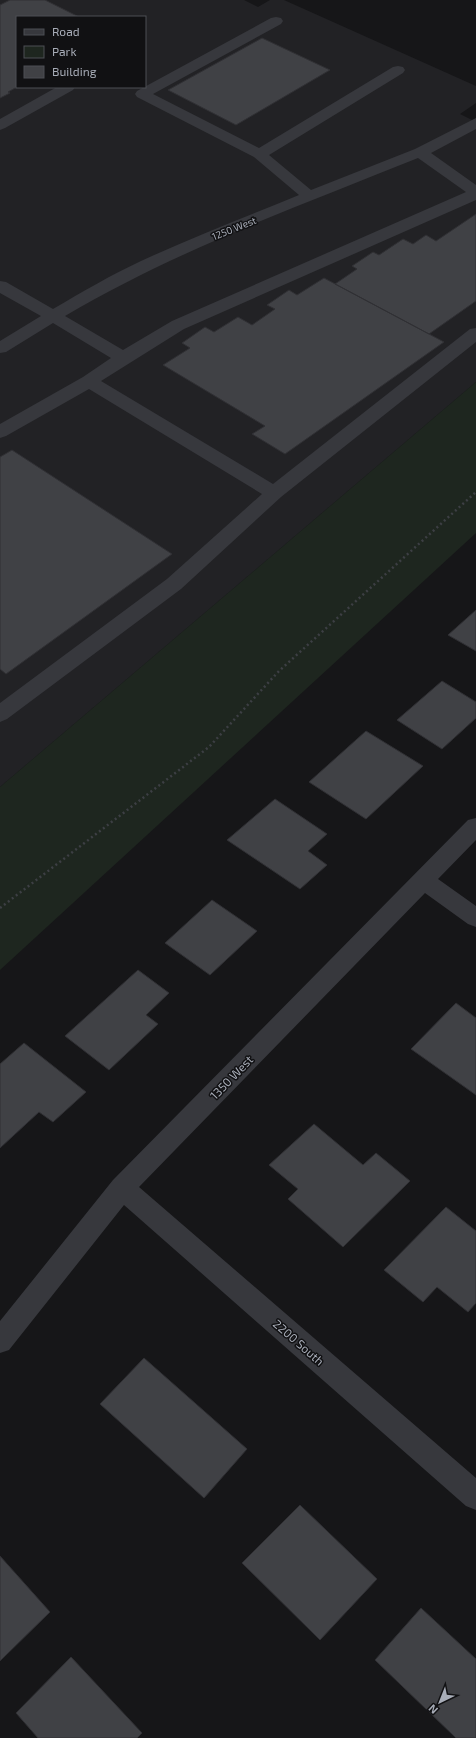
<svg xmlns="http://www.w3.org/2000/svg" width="476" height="1738" viewBox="0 0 476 1738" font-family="'Exo 2',sans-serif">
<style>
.built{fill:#222225;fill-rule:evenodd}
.green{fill:#1e261f}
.building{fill:#404145;stroke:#303034}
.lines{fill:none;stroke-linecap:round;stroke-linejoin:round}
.path{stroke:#3d3f44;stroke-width:2.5;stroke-dasharray:2 3;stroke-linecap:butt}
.minor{fill:#37383d;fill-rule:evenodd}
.labels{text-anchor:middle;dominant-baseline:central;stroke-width:3;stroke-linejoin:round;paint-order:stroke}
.far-street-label{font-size:10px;fill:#a8adb8;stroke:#111113}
.street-label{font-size:12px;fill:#a8adb8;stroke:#111113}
</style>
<rect width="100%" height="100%" fill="#161618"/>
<path class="built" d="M0 0H244L258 7 270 0H284L476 86V103L460 114 476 122V382L0 787ZM17 17H145V87H17Z"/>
<path class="green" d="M476 382V533L0 970V787Z"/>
<path class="building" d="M10 0H45L79 17H17V87L8 92 10 93 0 98V5Z
M262 38 330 70 236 125 168 90Z
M476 214V301L429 334 335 284 357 269 352 266 373 252 379 255 403 239 413 244 426 235 436 241Z
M324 278 444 342 285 454 252 434 265 426 163 365 190 348 182 343 205 327 214 332 238 317 252 325 275 309 267 305 289 290 297 295Z
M12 450 172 554 6 674 0 669V457Z
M476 610V651L448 635Z
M442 681 476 702V718L442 749 397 720Z
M366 731 423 766 366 819 309 782Z
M275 799 327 834 308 851 327 865 300 889 227 840Z
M212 900 257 931 210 975 165 943Z
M138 970 169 993 146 1015 158 1024 109 1070 65 1036Z
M456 1003 476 1018V1095L411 1049Z
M24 1043 86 1092 53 1122 39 1112 0 1148V1064Z
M314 1124 363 1165 376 1153 410 1181 343 1247 288 1199 298 1189 269 1165Z
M446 1207 476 1231V1303L468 1312 437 1287 423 1302 384 1270Z
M144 1358 247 1449 204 1498 100 1404Z
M300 1505 377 1579 320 1640 242 1563Z
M0 1556 50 1612 0 1661Z
M421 1608 476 1659V1738H456L375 1660Z
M71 1657 142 1733 137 1738H38L16 1713Z"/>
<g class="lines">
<path class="path" d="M0 908 209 747 279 671 476 492"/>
<path class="minor" d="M276 17 281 18 283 21 281 24 153 94 259 148 393 67 398 66 403 67 405 70 403 73 269 155 311 190 415 149 476 118V129L431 153 476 185V200L184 329 101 381 273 484 470 329 476 328V342L281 497 181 589 7 719 0 722V703L167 579 262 494 89 389 6 436 0 438V424L83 377 111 358 53 323 6 352 0 353V341L41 316 0 293V281L6 282 53 309C82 292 111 275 141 261 193 237 246 217 299 195L254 157 137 97 135 94 137 91 271 18ZM418 158 466 192 172 321 123 350 65 316C177 250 299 206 418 158Z
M57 87H75L73 90 5 128 0 130V119Z
M476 818V840L438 879 476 906V927L468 924 425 893 139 1187 476 1478V1510L466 1506 124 1205 9 1350 0 1353V1321L113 1180 468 820Z"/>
</g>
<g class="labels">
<g class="far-street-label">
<text transform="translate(234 228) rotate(-22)">1250 West</text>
</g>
<g class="street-label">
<text transform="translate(231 1077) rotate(-46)">1350 West</text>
<text transform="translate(299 1342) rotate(41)">2200 South</text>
</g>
</g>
<rect x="16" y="16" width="130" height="72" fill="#111113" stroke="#4d4f55"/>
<rect x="24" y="29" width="20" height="6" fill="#37383d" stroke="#4d4f55"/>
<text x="52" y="36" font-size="12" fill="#a8adb8">Road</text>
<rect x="24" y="46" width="20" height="12" fill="#1e261f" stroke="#4d4f55"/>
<text x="52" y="56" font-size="12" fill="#a8adb8">Park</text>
<rect x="24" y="66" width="20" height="12" fill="#404145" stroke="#4d4f55"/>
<text x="52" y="76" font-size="12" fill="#a8adb8">Building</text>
<g transform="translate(440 1702) rotate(223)" stroke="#111113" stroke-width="3" paint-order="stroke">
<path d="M0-3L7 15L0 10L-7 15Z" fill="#a8adb8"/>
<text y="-6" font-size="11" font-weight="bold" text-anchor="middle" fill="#a8adb8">N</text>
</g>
</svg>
